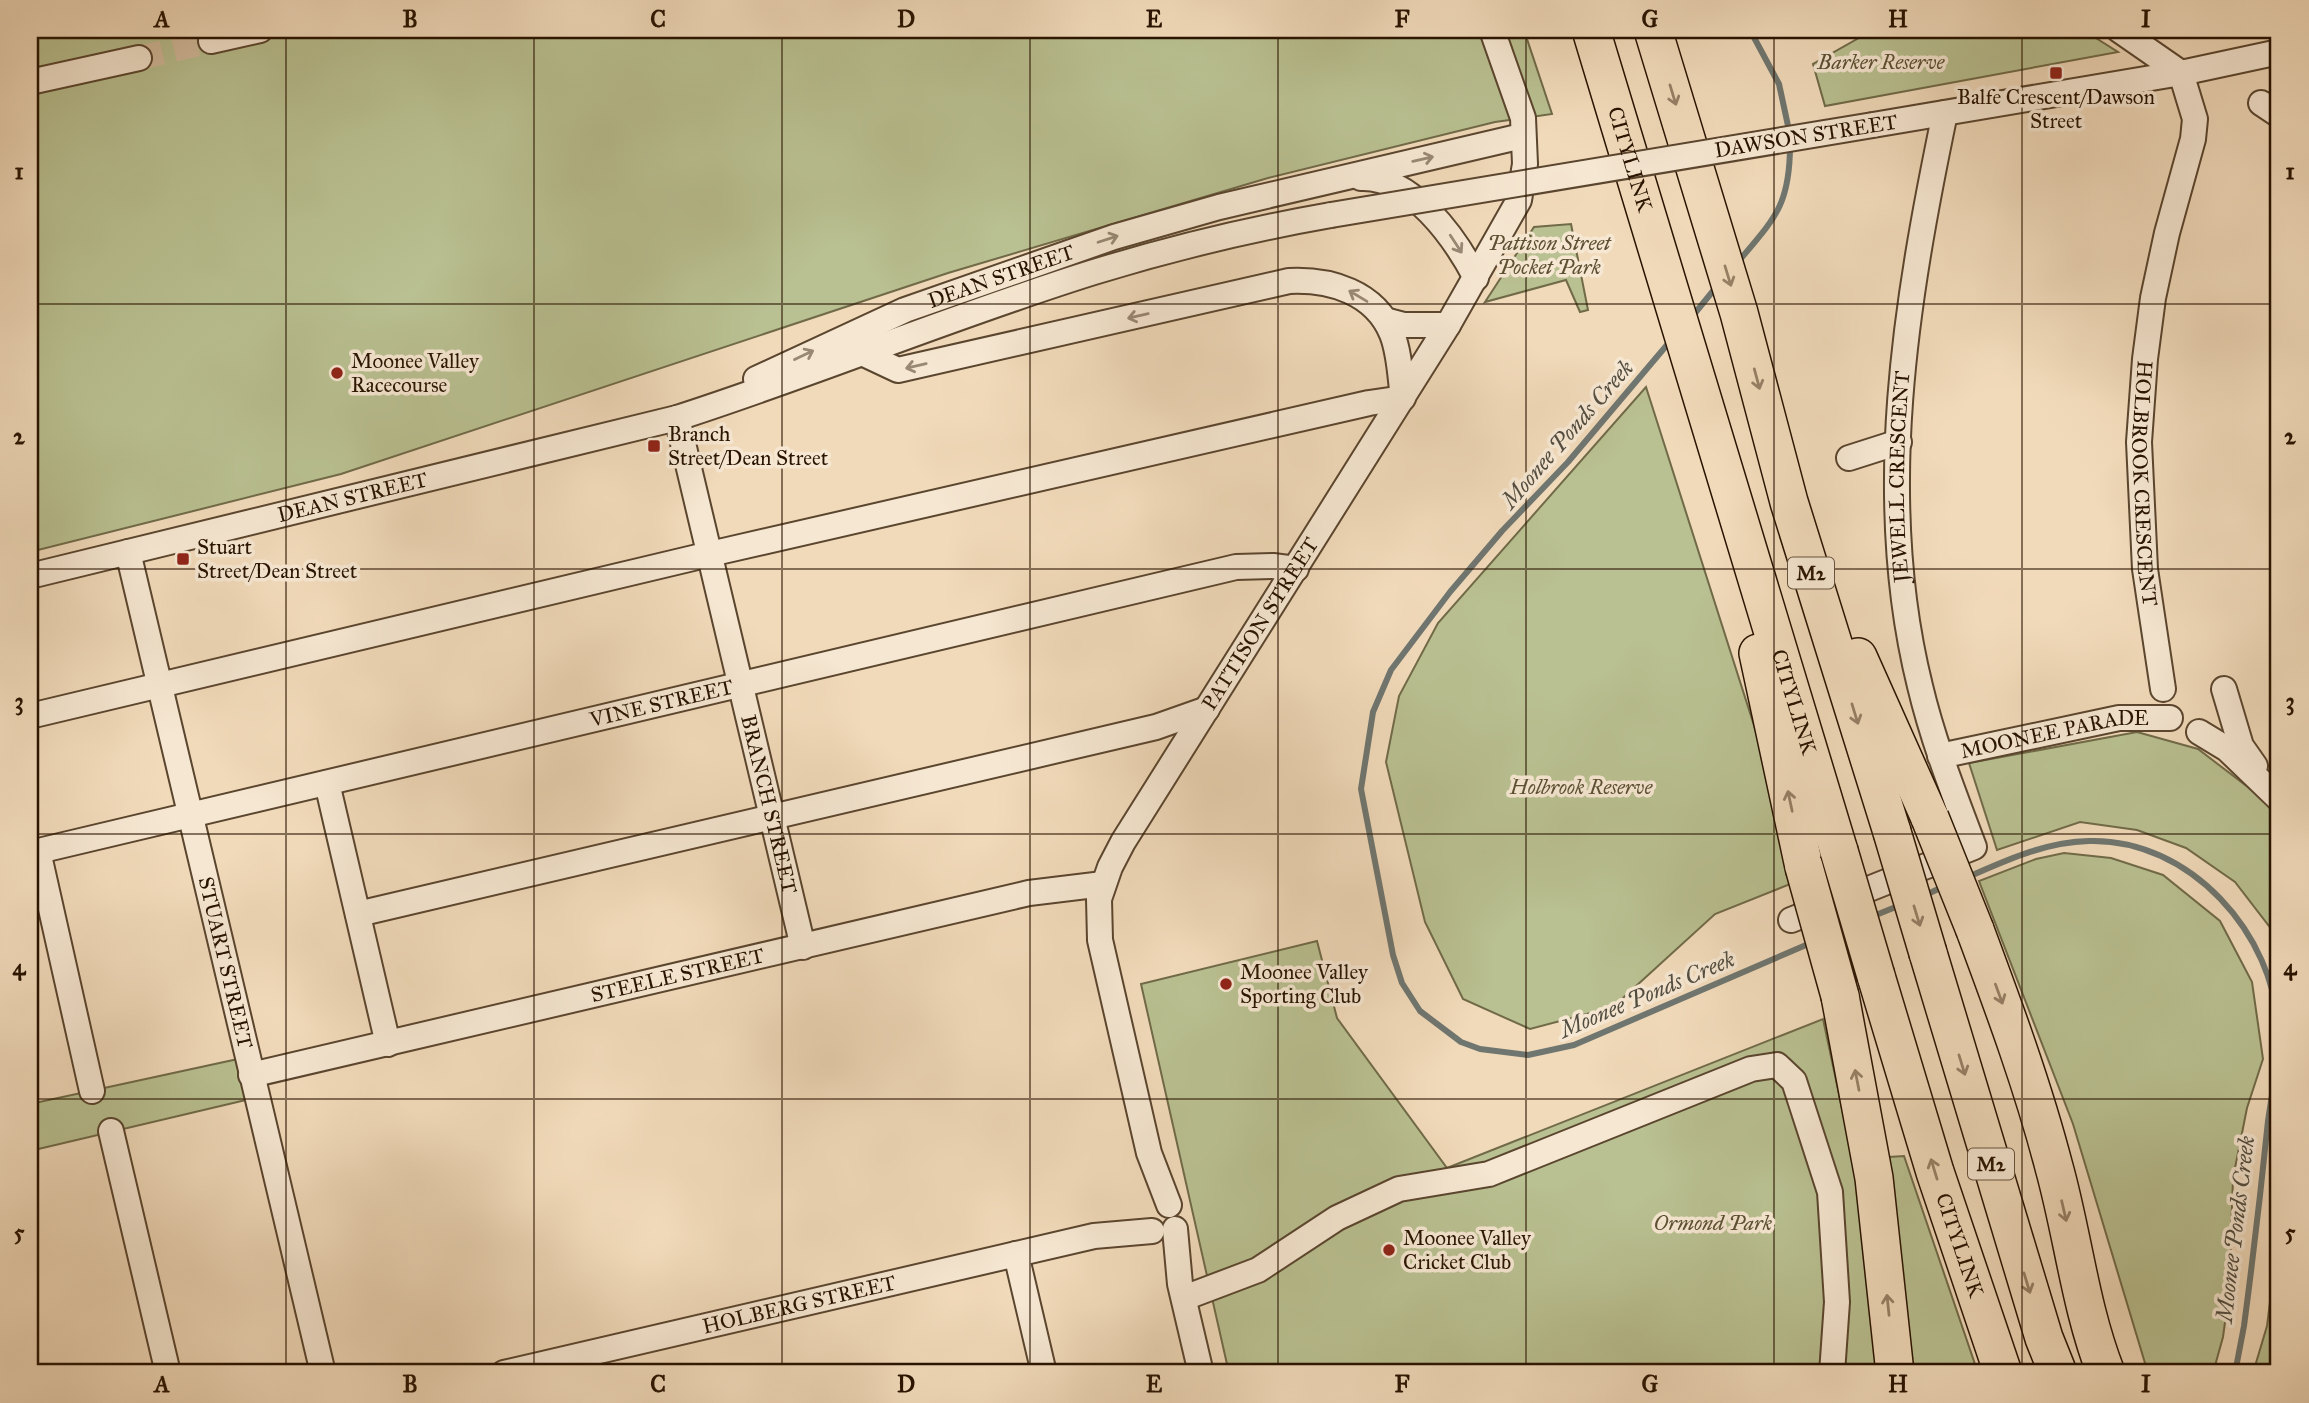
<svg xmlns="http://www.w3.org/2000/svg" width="2309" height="1403" viewBox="0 0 2309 1403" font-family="'IM FELL Great Primer',serif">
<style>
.green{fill:#b9c091;stroke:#706a48;stroke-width:2}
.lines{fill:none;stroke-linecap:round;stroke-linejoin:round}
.stream{stroke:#6f7670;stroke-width:6}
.minor-tunnel{stroke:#d3bc9e;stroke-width:24;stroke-dasharray:24 12;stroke-linecap:butt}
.minor-casing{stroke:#5a452e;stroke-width:28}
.highway-casing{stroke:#281300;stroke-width:40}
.minor{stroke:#f6e7d2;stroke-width:24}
.highway{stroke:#f1daba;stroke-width:37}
.minor-bridge-casing{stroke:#5a452e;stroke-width:28;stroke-linecap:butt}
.highway-bridge-casing{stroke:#281300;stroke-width:40;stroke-linecap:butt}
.minor-bridge{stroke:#f6e7d2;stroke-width:24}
.highway-bridge{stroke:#f1daba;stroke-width:37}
.oneway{stroke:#978066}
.oneway2{stroke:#998874}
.grid{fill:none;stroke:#281300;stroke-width:2;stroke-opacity:0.55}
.poi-dot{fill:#8f2418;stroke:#f6e7d2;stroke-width:2.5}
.labels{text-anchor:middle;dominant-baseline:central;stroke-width:7;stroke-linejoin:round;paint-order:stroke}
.shield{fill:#f6e7d2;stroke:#66533f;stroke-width:2}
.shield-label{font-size:19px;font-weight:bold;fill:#281300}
.park-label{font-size:21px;font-style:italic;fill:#5b5033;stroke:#f6e7d2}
.poi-label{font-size:21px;fill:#281300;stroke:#f6e7d2;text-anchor:start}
.street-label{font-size:21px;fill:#281300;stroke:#f6e7d2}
.water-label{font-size:23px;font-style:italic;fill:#524d41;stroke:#f6e7d2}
.neatline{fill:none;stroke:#281300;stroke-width:2.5}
.grid-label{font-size:23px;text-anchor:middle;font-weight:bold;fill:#281300}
</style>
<rect width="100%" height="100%" fill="#f1daba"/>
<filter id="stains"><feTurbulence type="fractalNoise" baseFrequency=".00286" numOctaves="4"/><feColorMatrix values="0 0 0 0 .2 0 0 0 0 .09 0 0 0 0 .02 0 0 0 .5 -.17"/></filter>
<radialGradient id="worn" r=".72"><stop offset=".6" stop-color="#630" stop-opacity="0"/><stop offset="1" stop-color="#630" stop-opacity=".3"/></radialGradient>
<path class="green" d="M30 30H1524L1552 114 1495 122 1268 178 948 273 341 474 30 552Z
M1873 30H2083L2118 52 1825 106 1813 64Z
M1571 224 1588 310 1580 312 1566 280 1485 302 1534 227Z
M1646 387 1803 879 1715 914 1613 1007 1530 1029 1463 999 1425 922 1386 762 1399 696 1438 623Z
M2137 732 2198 749 2261 797 2279 819V939L2235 882 2186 848 2137 830 2080 822 1997 850 1969 763Z
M2064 853 2111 858 2163 875 2220 921 2252 982 2263 1059 2247 1108 2233 1178 2229 1293 2223 1337 2213 1373H2148L2073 1124 1979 881 2036 859Z
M1317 941 1337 1018 1447 1168 1823 1019 1870 1240 1880 1373H1229L1141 984Z
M238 1059 246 1100 30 1151V1104Z
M1904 1156 1978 1373H1913L1889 1157Z
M2279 1229V1373H2253L2267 1326Z"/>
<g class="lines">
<path class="stream" d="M1750 30 1779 84 1790 135
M1738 262C1775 218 1790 205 1790 145
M1691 318 1717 286
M1672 339 1568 462 1502 531 1450 592 1391 670 1373 712 1361 789 1393 955 1402 983 1420 1011 1461 1042 1480 1049 1528 1055 1574 1045 1813 942
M1968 877C2007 860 2045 842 2089 841 2189 838 2276 934 2278 1032 2279 1061 2272 1092 2268 1121 2261 1190 2253 1258 2244 1326L2235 1373
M1923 896 1945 886
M1871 917 1903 904"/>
<path class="minor-tunnel" d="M139 58 211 41"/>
<defs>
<g id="minor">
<path id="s1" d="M2119 30 2181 73 2195 119 2193 139 2167 233 2153 298 2145 359 2139 442 2145 569 2163 689"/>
<path d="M211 41 260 30"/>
<path d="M30 82 139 58"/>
<path d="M2261 103 2279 115"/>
<path d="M1873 125 2181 73 2279 52"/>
<path d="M1361 178C1412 176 1455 238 1476 278"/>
<path d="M1385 320 1404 325H1448"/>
<path id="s2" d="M756 379 905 310 1114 237 1219 207 1522 136"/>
<path id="s3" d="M677 418 803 947"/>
<path d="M1849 458 1899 442"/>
<path id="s4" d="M128 552 323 1373"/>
<path id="s5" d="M30 576 677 418C817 373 953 316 1094 272 1172 248 1251 229 1331 215"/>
<path d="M2224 689 2241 746 2255 766"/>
<path d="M30 716 710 554 1369 403 1403 398C1400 377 1400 354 1392 334 1375 292 1330 279 1289 281L898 370 864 354"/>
<path d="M2199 732 2227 749 2279 799"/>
<path id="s6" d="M1940 756 2119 718H2170"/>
<path d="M327 783 388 1044"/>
<path d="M38 851 92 1091"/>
<path id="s7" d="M30 853 1236 567 1273 566 1296 569"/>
<path d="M358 914 1156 727 1207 709"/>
<path id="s8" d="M1791 920 1974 847C1954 794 1933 741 1920 686 1873 497 1906 300 1945 113"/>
<path id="s9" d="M251 1075 1029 893 1103 884"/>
<path d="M111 1131 168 1373"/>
<path id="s10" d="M1169 1205 1149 1153 1100 940 1099 899 1110 867 1123 842 1448 325 1519 200 1525 164 1523 118 1492 30"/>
<path d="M1175 1229 1180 1284 1201 1373"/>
<path d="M1016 1254 1044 1373"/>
<path d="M1184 1298 1258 1270 1337 1218 1399 1189 1489 1174 1751 1069 1777 1065 1794 1081 1830 1192 1837 1302 1832 1373"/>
<path id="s11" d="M504 1373 1094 1236 1152 1231"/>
</g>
<g id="highway">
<path id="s12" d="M1591 30 1839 851"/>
<path d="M1653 30 1739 313 1789 502 1892 832"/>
<path d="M1758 653 1804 867"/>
<path d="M1858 657 1930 818"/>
<path d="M1975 930C2004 1008 2033 1086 2054 1167 2073 1235 2080 1307 2106 1373"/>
<path d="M1928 953 2044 1338 2058 1373"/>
<path id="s13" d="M1876 976 1935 1172 2003 1373"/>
<path d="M1840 996 1874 1178 1895 1373"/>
</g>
</defs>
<use href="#minor" class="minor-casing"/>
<use href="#highway" class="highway-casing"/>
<use href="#minor" class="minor"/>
<use href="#highway" class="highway"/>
<defs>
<path id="minor-bridge" d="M1331 215 1873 125"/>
<path id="highway-bridge" d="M1930 818 1975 930
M1892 832 1928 953
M1839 851 1876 976
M1804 867 1840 996"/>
</defs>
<use href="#minor-bridge" class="minor-bridge-casing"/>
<use href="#highway-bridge" class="highway-bridge-casing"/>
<use href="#minor-bridge" class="minor-bridge"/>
<use href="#highway-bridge" class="highway-bridge"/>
</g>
<defs><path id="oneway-shaft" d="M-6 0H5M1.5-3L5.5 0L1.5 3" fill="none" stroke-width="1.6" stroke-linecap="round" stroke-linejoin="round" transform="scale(1.75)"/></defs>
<g class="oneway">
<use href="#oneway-shaft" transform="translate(1673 95) rotate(73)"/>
<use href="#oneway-shaft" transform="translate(1728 276) rotate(73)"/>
<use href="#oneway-shaft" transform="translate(1757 379) rotate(75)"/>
<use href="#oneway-shaft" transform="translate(1855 714) rotate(73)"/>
<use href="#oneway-shaft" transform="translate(1790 801) rotate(-102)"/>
<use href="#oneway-shaft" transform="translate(1917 916) rotate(73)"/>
<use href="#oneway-shaft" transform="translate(1999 994) rotate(70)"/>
<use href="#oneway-shaft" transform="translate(1962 1065) rotate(73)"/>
<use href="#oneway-shaft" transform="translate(1857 1080) rotate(-101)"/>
<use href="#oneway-shaft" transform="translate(1934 1169) rotate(-107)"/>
<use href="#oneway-shaft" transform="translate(2064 1211) rotate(77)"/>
<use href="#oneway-shaft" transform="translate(2027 1283) rotate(73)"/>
<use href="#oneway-shaft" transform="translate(1888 1305) rotate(-96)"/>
</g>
<g class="oneway2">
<use href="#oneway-shaft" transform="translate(1423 159) rotate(-13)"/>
<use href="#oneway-shaft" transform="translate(1108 239) rotate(-18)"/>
<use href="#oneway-shaft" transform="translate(1456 244) rotate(57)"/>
<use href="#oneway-shaft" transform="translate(1358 296) rotate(-149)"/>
<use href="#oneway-shaft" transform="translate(1138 316) rotate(167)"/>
<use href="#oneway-shaft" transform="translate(804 355) rotate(-26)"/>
<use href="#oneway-shaft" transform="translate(916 366) rotate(167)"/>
</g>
<path class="grid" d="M286 30V1373M534 30V1373M782 30V1373M1030 30V1373M1278 30V1373M1526 30V1373M1774 30V1373M2022 30V1373M30 304H2279M30 569H2279M30 834H2279M30 1099H2279"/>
<g class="poi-dot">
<rect x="2049" y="66" width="14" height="14" rx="3.5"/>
<circle cx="337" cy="373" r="7"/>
<rect x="647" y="439" width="14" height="14" rx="3.5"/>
<rect x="176" y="552" width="14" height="14" rx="3.5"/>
<circle cx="1226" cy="984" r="7"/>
<circle cx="1389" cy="1250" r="7"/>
</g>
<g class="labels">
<g class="shield">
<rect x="1788" y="557.5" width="46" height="31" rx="5"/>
<rect x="1968" y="1148.5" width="46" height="31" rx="5"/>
</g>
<g class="shield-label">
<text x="1811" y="573">M2</text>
<text x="1991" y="1164">M2</text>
</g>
<g class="park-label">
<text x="1881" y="62">Barker Reserve</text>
<text x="1549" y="243">Pattison Street<tspan x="1549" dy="24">Pocket Park</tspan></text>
<text x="1581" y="787">Holbrook Reserve</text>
<text x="1713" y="1223">Ormond Park</text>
</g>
<g class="poi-label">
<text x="2056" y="97" text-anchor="middle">Balfe Crescent/Dawson<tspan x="2056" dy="24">Street</tspan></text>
<text x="351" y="361">Moonee Valley<tspan x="351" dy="24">Racecourse</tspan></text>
<text x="668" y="434">Branch<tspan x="668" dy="24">Street/Dean Street</tspan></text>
<text x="197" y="547">Stuart<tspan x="197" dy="24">Street/Dean Street</tspan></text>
<text x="1240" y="972">Moonee Valley<tspan x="1240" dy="24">Sporting Club</tspan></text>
<text x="1403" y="1238">Moonee Valley<tspan x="1403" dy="24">Cricket Club</tspan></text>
</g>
<g class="street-label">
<text transform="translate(1806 136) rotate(-9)">DAWSON STREET</text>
<text stroke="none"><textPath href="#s12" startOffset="135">CITYLINK</textPath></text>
<text stroke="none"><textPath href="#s2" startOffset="266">DEAN STREET</textPath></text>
<text stroke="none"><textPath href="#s8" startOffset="578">JEWELL CRESCENT</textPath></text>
<text stroke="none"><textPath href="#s1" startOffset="494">HOLBROOK CRESCENT</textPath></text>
<text stroke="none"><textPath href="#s5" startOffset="332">DEAN STREET</textPath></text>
<text stroke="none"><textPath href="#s10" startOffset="635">PATTISON STREET</textPath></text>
<text stroke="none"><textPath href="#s12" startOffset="702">CITYLINK</textPath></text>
<text stroke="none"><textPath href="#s7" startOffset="649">VINE STREET</textPath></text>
<text stroke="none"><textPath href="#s6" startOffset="117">MOONEE PARADE</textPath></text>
<text stroke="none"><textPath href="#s3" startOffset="397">BRANCH STREET</textPath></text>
<text stroke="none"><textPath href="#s4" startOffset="422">STUART STREET</textPath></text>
<text stroke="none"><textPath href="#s9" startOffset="438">STEELE STREET</textPath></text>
<text stroke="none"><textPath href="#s13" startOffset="282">CITYLINK</textPath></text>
<text stroke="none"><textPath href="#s11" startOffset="303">HOLBERG STREET</textPath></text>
</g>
<g class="water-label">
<text transform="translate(1567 434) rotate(-49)">Moonee Ponds Creek</text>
<text transform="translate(1647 994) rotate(-23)">Moonee Ponds Creek</text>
<text transform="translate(2235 1229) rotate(-83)">Moonee Ponds Creek</text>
</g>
</g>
<rect width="2309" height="1403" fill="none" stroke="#f1daba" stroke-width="77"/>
<rect x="38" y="38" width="2232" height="1326" class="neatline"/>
<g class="grid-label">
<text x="162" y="27">A</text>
<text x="410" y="27">B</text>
<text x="658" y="27">C</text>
<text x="906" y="27">D</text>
<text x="1154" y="27">E</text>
<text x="1402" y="27">F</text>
<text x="1650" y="27">G</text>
<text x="1898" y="27">H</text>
<text x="2146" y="27">I</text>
<text x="19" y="179">1</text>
<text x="2290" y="179">1</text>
<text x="19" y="444">2</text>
<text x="2290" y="444">2</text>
<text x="19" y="709">3</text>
<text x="2290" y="709">3</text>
<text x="19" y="975">4</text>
<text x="2290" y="975">4</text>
<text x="19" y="1240">5</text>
<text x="2290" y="1240">5</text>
<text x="162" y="1392">A</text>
<text x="410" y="1392">B</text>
<text x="658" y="1392">C</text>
<text x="906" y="1392">D</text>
<text x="1154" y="1392">E</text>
<text x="1402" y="1392">F</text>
<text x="1650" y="1392">G</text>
<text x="1898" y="1392">H</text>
<text x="2146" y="1392">I</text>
</g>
<rect width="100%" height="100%" filter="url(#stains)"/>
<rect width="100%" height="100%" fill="url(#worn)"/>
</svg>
